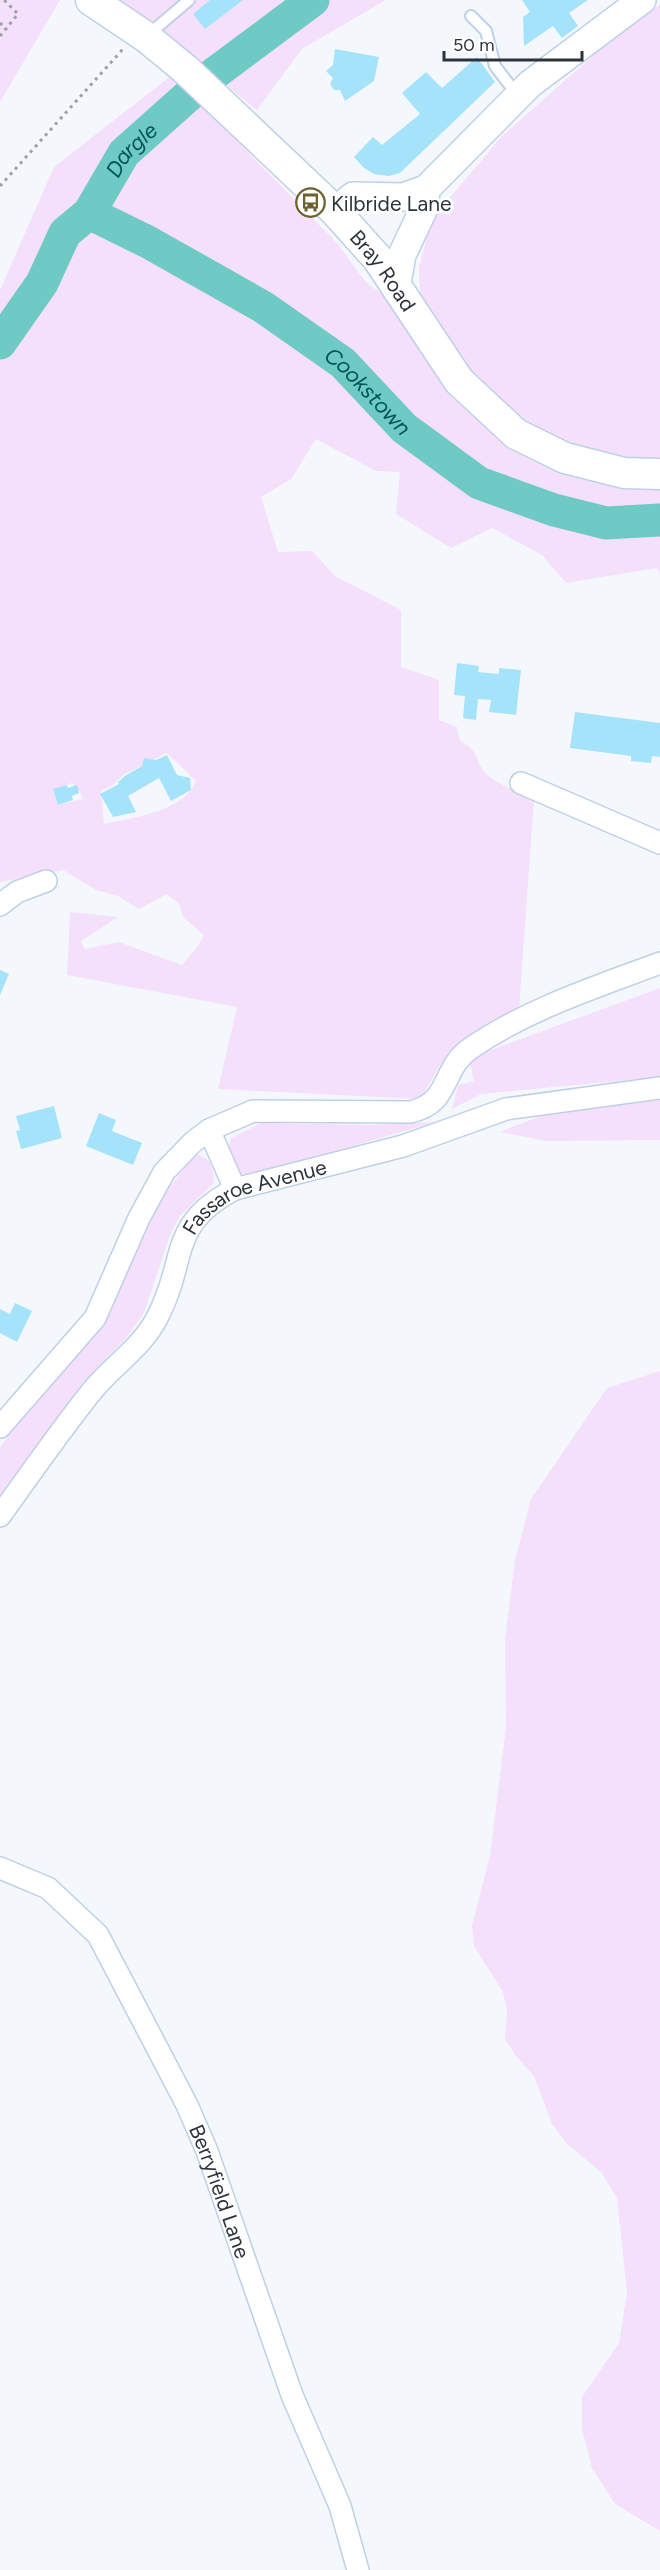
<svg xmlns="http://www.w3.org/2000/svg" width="660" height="2570" viewBox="0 0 660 2570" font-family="Figtree,sans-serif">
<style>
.green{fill:#f5e0fc;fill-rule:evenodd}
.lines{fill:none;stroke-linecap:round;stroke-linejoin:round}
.river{stroke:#6fc9c5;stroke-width:33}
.building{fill:#a5e3fa}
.service-casing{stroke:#bfd0e5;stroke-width:14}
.minor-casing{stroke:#bfd0e5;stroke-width:24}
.tertiary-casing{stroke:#bfd0e5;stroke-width:30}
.secondary-casing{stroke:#bfd0e5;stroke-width:33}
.path{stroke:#9ca1a7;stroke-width:3;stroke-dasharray:3 4.5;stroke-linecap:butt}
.service{stroke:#fff;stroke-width:10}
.minor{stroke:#fff;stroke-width:21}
.tertiary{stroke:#fff;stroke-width:27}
.secondary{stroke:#fff;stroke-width:30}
.labels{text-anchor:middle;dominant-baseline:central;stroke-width:6;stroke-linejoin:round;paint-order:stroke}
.poi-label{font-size:21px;fill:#2c333b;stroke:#fff;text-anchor:start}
.street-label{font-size:21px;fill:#2c333b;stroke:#fff}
.water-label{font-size:22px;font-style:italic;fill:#005653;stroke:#fff}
</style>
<rect width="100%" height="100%" fill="#f4f8fc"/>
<path class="green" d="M0 0H60L0 102Z
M119 0H386L302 49 257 110Z
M660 4V573L657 568 566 583 542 555 492 528 451 548 396 514 400 472 376 471 316 439 291 479 261 497 278 552 312 551 335 576 401 610V667L439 680V720L457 727 460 741C482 751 474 766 490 777 502 787 520 792 534 799L519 1010 459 1047 441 1064 420 1099 218 1089 237 1007 67 975 70 912 118 917 81 941 85 949 119 942 182 965 199 945 204 935 184 918 179 904 167 894 139 909 118 896 96 890 63 870 0 882V290L54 167 172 75 337 243 365 281 421 325 419 268 431 220 502 136 596 53ZM167 753 196 781C184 812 134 817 104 824L101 791 113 785 123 775ZM72 783 80 791 82 799 58 805 53 790Z
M660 988V1077L481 1094 452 1109 458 1085 474 1081 469 1058Z
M660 1099V1140L546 1141 500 1132 543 1115Z
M435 1122 251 1176C234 1177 225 1153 231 1138L261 1123 372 1125Z
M199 1155 209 1161 214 1176 213 1184 180 1216 170 1235 144 1313 126 1338 86 1379 0 1497V1447L50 1383 167 1190 193 1157Z
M660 1371V2531L615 2504 592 2468 582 2429V2397L619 2343 627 2292 617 2198 602 2173 567 2144 552 2124 534 2076 516 2056 505 2039 507 2011 503 1992 474 1946 472 1925 490 1856 506 1727 505 1639 515 1560 531 1499 607 1388Z"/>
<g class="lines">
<g class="river">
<path id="s1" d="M89 213 148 242 263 307 343 363 404 428 479 483 554 510 606 523 660 520"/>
<path id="s2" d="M0 343 42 283 65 233 89 213 124 153 207 79 313 0"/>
</g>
</g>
<path class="building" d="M210 0H243L205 29 193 14Z
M522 0H588L569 13 578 26 562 38 553 26 524 46 523 17 530 12Z
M335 49 379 57 374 81 345 101 340 90H334L330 84 333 78 326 71 333 65Z
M477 57 495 82 400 173 389 176 374 174 364 168 354 157 373 137 382 145 420 114 402 93 426 72 442 88Z
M457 663 479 666 478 672 499 674V668L521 670 516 715 489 712 491 700 478 699 476 720 463 718 465 696 454 695Z
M575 712 660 723V757L652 756 651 763 631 761V756L570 748Z
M167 755 177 775 190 778 191 790 171 801 159 778 128 796 136 812 113 817 100 794 119 784 118 782 125 776 142 766 144 758 156 760Z
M67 785 68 788 77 785 79 793 72 796 73 800 58 805 53 789Z
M0 970 9 974 0 995Z
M54 1106 62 1138 21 1149 16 1131 20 1130 16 1116Z
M99 1113 116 1120 112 1131 142 1143 133 1165 86 1146Z
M15 1303 32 1311 17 1342 0 1333V1309L10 1314Z"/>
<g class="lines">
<defs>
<path id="service" d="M471 16 486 31 495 66 518 96
M148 35 189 0"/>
<g id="minor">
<path d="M521 783 660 843"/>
<path d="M0 905 17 892 46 881"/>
<path d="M209 1130 235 1189"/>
<path d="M0 1427 95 1318 139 1218 164 1172 193 1142 209 1130 253 1111 410 1112C452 1103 440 1069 471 1048 528 1009 596 987 660 963"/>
<path id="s3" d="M0 1516C30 1474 60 1431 92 1391 113 1365 143 1347 158 1316 188 1258 167 1225 235 1189L403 1146 506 1109 660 1088"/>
<path id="s4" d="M0 1868 48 1888 98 1935 187 2105 207 2151 292 2395 340 2506 358 2570"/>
</g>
<path id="tertiary" d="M335 211 353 196 403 197 426 189 530 84 642 0
M396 289 402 255 425 206 426 189"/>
<g id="secondary">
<path id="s5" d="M91 0 146 37 185 69 335 211 378 259 459 381 516 434 565 458 624 473 660 474"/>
</g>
</defs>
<use href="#service" class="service-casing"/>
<use href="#minor" class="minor-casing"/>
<use href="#tertiary" class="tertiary-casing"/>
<use href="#secondary" class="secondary-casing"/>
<path class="path" d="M0 23 7 30
M0 36 18 14 4 0
M0 186 123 49"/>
<use href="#service" class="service"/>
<use href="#minor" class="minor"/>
<use href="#tertiary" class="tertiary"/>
<use href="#secondary" class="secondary"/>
</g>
<defs>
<symbol id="bus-ring" viewBox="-11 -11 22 22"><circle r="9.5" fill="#fff" stroke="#6c612e" stroke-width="1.5"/><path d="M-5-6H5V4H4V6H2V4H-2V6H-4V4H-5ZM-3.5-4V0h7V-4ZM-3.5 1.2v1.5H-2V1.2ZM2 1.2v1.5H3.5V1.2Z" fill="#6c612e"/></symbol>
</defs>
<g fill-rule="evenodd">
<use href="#bus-ring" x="294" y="186" width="33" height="33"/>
</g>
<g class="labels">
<g class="poi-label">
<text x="331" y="203">Kilbride Lane</text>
</g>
<g class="street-label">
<text stroke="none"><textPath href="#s5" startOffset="400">Bray Road</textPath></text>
<text stroke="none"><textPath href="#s3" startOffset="424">Fassaroe Avenue</textPath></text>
<text stroke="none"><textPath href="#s4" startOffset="405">Berryfield Lane</textPath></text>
</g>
<g class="water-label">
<text stroke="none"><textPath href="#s2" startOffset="236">Dargle</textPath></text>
<text stroke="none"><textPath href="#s1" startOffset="333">Cookstown</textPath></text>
</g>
</g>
<path d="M444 51v9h138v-9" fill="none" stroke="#2c333b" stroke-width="3"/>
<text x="453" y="51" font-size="18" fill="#2c333b" stroke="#ffffff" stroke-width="4.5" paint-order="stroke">50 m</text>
</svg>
